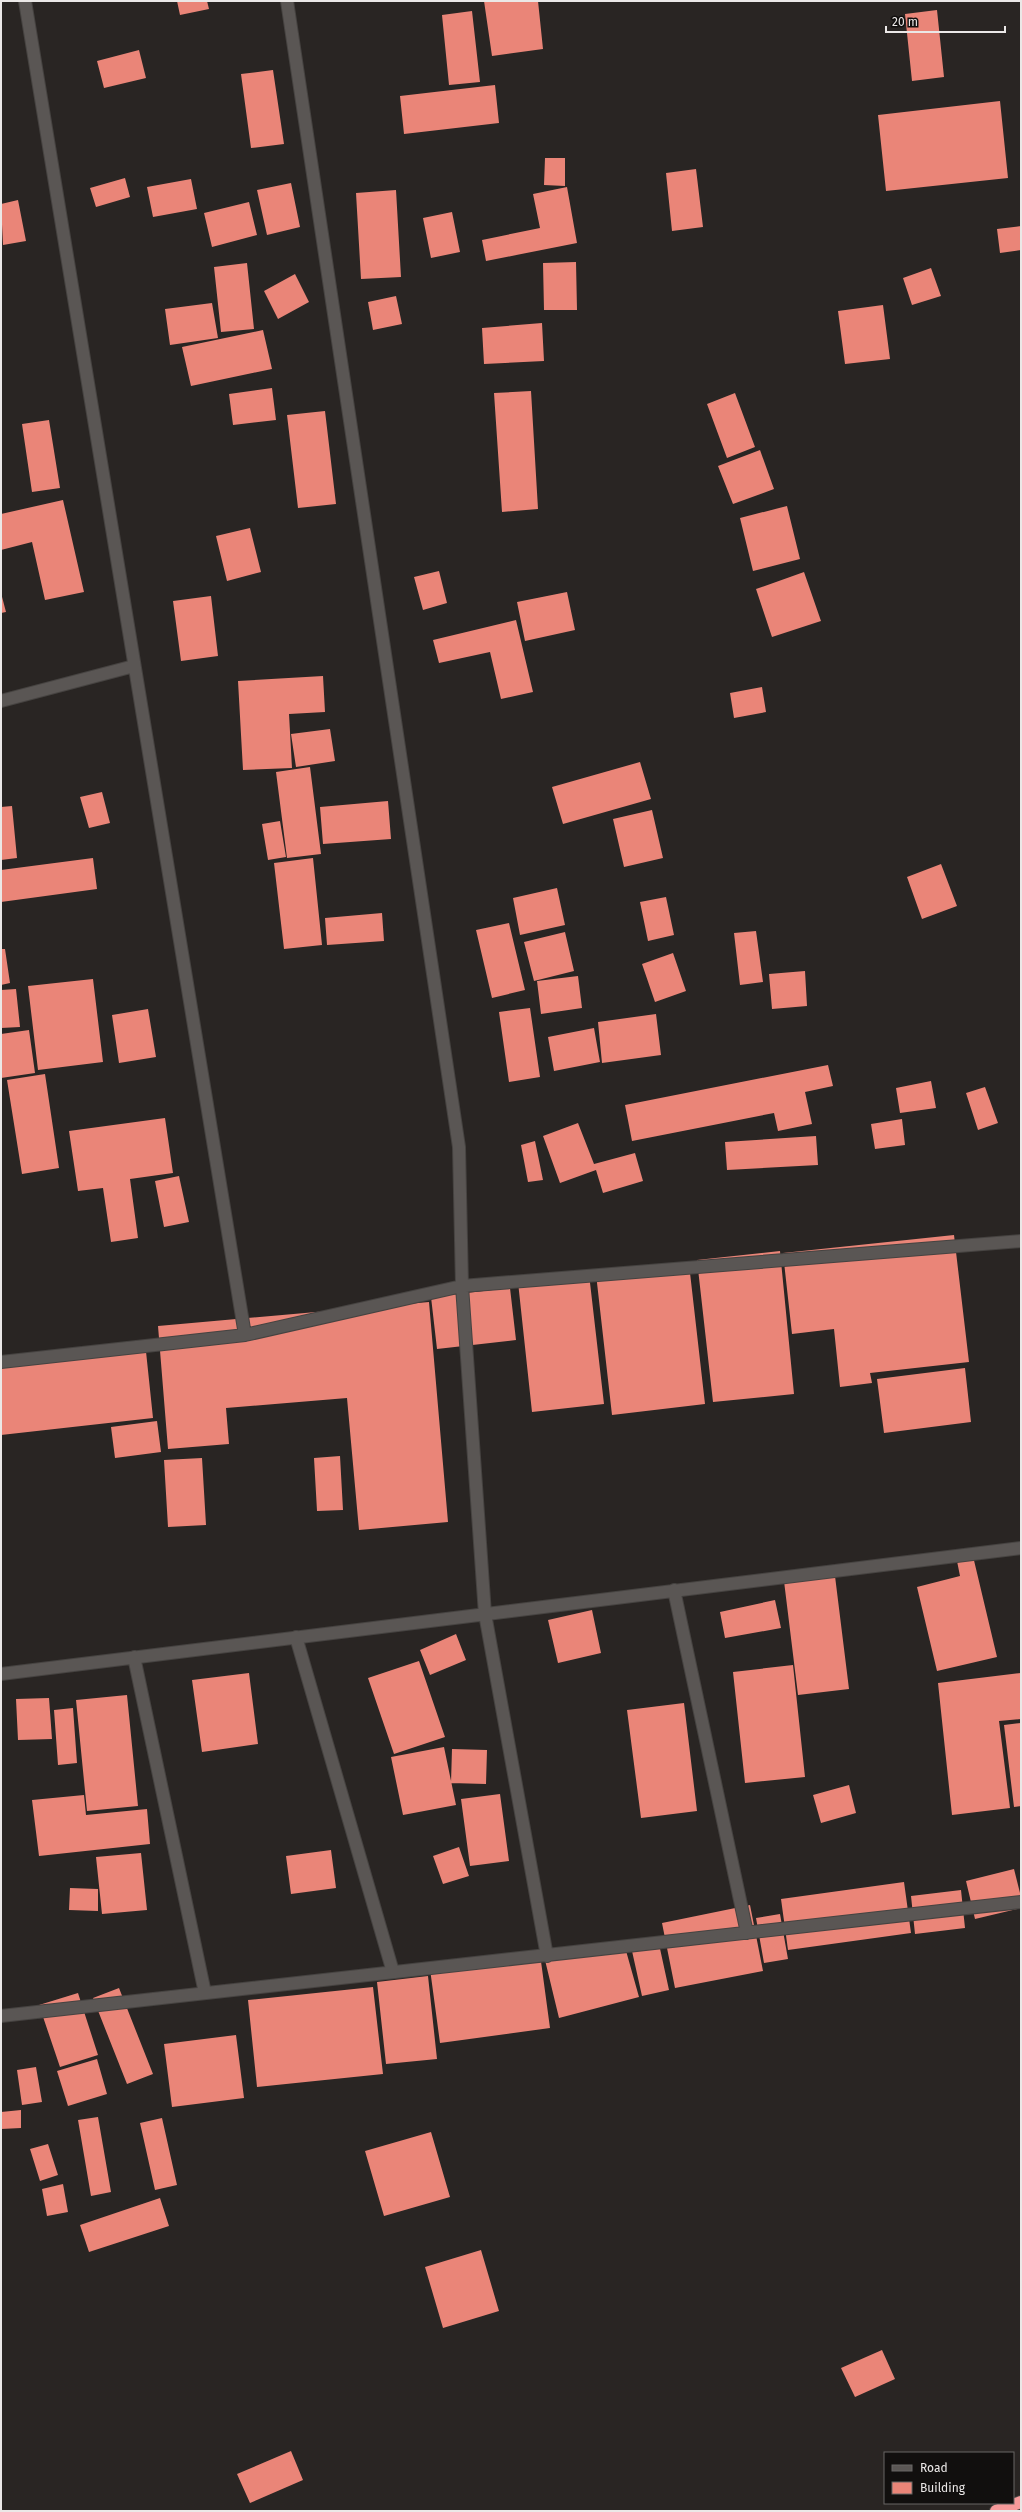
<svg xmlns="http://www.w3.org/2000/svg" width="1022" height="2512" viewBox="0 0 1022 2512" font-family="'Fira Sans',sans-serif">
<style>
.building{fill:#ea8578}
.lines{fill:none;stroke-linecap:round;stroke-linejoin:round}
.minor-casing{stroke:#464341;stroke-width:14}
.highway-casing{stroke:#464341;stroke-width:14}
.minor{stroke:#5a5654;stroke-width:12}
.highway{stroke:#f69a9a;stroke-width:12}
</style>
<rect width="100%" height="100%" fill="#292523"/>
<path class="building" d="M177 1H207L209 9 180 15Z
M484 1H538L543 49 492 56Z
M937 10 944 77 912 81 905 14Z
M472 11 480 82 449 85 442 15Z
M139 50 146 78 104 88 97 61Z
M273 70 284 144 251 148 241 74Z
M495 85 499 123 404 134 400 96Z
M1000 101 1008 178 886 191 878 115Z
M545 158H565V186L544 185Z
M696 169 703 227 672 231 666 173Z
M125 178 130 197 96 207 90 188Z
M191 179 197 209 153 217 147 187Z
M291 183 300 227 267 235 257 190Z
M567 187 577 243 486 261 482 240 540 228 533 194Z
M396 190 401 277 361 279 356 193Z
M18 200 26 241 3 245 1 204Z
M249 202 257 235 212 247 204 213Z
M452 212 460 252 431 258 423 218Z
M1021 226V250L1000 253 997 229Z
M576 262 577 310H544L543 263Z
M247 263 254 329 221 332 214 267Z
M931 268 941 296 912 305 903 278Z
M295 274 309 302 278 319 264 291Z
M396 296 402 324 373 330 368 302Z
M212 303 218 338 170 345 165 309Z
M883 305 890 359 845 364 838 311Z
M542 323 544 361 484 364 482 328Z
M263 330 272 369 191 386 182 347Z
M272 388 276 420 233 425 229 394Z
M531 391 538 509 502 512 494 393Z
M735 393 755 447 727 458 707 404Z
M325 411 336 504 298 508 287 415Z
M49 420 60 488 32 492 22 424Z
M760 450 774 489 733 504 718 466Z
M63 500 84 592 45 600 32 542 1 550V514Z
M787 506 800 559 753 571 740 518Z
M250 528 261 572 227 581 216 536Z
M439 571 447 603 423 610 414 577Z
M804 572 821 621 772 637 756 589Z
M567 592 575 630 525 641 517 602Z
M1 593 6 612 1 613Z
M211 596 218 656 181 661 173 601Z
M516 620 533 692 501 699 490 652 439 663 433 640Z
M323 676 325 712 289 714 292 768 243 770 238 681Z
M762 687 766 712 734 718 730 693Z
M330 729 335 761 296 767 291 734Z
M640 762 651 799 563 824 552 787Z
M310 767 321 854 287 858 276 772Z
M102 792 110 823 89 828 80 797Z
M388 801 391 839 323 844 320 807Z
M12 806 17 858 1 860V807Z
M652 810 663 858 624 867 613 819Z
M280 821 286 857 268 860 262 824Z
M93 858 97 889 1 902V870Z
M313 858 322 945 284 949 274 863Z
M941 864 957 906 922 919 907 877Z
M557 888 565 925 520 935 513 898Z
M666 897 674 935 648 941 640 902Z
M382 913 384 941 327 945 325 918Z
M509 923 525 990 492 998 476 930Z
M756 931 763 982 740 985 734 933Z
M565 932 574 971 534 981 524 942Z
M1 949H5L10 983 1 985Z
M673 953 686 991 655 1002 642 964Z
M805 971 807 1006 772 1009 769 974Z
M578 976 582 1008 541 1014 537 981Z
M93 979 103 1062 38 1070 28 986Z
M16 989 20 1027 1 1028V990Z
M530 1008 540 1077 509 1082 499 1012Z
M148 1009 156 1057 119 1063 112 1015Z
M656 1014 661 1055 602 1063 598 1022Z
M594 1028 600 1062 554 1071 548 1037Z
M29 1030 35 1073 1 1078V1034Z
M828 1065 833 1086 805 1092 812 1124 778 1131 774 1113 632 1141 625 1105Z
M45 1074 59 1168 22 1174 7 1080Z
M931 1081 936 1108 900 1113 896 1088Z
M985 1087 998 1123 978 1130 966 1093Z
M165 1118 173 1173 130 1179 138 1238 111 1242 103 1188 78 1191 69 1131Z
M902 1119 905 1145 875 1149 871 1124Z
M578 1123 594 1164 635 1153 643 1181 603 1193 596 1170 560 1183 543 1136Z
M816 1136 818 1165 727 1170 725 1142Z
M535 1141 543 1180 528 1182 521 1145Z
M179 1176 189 1222 164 1227 155 1181Z
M954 1235 969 1362 870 1373 872 1383 840 1387 834 1329 792 1334 783 1253Z
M780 1251 794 1394 713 1402 697 1260Z
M689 1264 705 1404 612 1415 596 1274Z
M589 1274 604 1404 532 1412 518 1282Z
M510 1288 516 1340 437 1349 431 1297Z
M429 1302 448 1522 359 1530 347 1398 226 1408 229 1444 168 1449 158 1326Z
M145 1342 153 1418 1 1435V1358Z
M965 1368 971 1422 884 1433 877 1379Z
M157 1421 161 1452 115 1458 111 1427Z
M340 1456 343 1510 317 1511 314 1458Z
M202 1458 206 1525 168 1527 164 1460Z
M972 1552 997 1657 937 1671 917 1587 960 1576 956 1556Z
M834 1568 849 1689 798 1695 783 1573Z
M775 1600 781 1628 725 1638 720 1612Z
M592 1610 601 1653 558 1663 548 1620Z
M456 1634 466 1660 430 1675 420 1650Z
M419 1661 445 1737 394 1754 368 1678Z
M793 1665 805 1777 745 1783 733 1672Z
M249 1673 258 1744 202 1752 192 1680Z
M1021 1673V1719L999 1721 1010 1808 952 1815 938 1683Z
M127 1695 138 1806 87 1811 76 1700Z
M49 1698 52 1739 18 1740 16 1699Z
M684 1703 697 1811 641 1818 627 1710Z
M73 1708 77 1763 58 1765 54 1710Z
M1021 1723V1806L1014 1807 1004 1725Z
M444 1747 456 1805 403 1815 391 1757Z
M452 1749 487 1750 486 1784 451 1783Z
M849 1785 856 1813 821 1823 813 1795Z
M500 1794 509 1861 470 1866 461 1799Z
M84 1795 86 1815 147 1809 150 1844 39 1856 32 1800Z
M459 1847 469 1876 443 1884 433 1856Z
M331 1850 336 1888 291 1894 286 1856Z
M141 1853 147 1910 102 1914 96 1857Z
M1014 1869 1021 1897V1908L975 1919 966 1881Z
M904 1882 911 1933 788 1950 781 1899Z
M70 1888 98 1889V1911L69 1910Z
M961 1890 965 1928 915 1934 911 1896Z
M750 1905 763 1971 675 1988 662 1923Z
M780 1914 788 1959 764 1963 756 1918Z
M623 1940 639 1997 559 2018 545 1960Z
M659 1944 669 1990 642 1996 632 1951Z
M540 1954 550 2028 440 2043 430 1969Z
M428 1976 437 2059 386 2064 377 1982Z
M373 1987 383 2074 257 2087 248 2000Z
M119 1988 153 2074 127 2084 93 1998Z
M78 1993 98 2055 60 2067 39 2005Z
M236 2035 244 2098 172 2107 164 2044Z
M97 2059 107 2094 68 2106 57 2071Z
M36 2067 42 2102 22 2105 17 2070Z
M21 2110V2128L1 2129V2112Z
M98 2117 111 2192 91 2196 78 2120Z
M162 2118 177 2185 155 2190 140 2123Z
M431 2132 450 2197 384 2216 365 2151Z
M48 2144 58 2175 40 2181 30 2149Z
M63 2184 68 2212 47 2216 42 2189Z
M160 2198 169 2226 89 2252 80 2225Z
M481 2250 499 2311 443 2328 425 2267Z
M882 2350 895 2379 855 2397 841 2368Z
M291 2451 303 2480 250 2503 237 2474Z"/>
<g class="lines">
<defs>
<path id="minor" d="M25 1 245 1335
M287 1 459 1147 462 1286 485 1614 547 1956
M1 701 134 666
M1 1362 245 1335 462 1286 1021 1241
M674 1590 747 1933
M296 1637 393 1972
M134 1657 205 1993
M1 1674 1021 1548
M1 2016 1021 1902"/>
<path id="highway" d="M996 2511 1021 2502"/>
</defs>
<use href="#minor" class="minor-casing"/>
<use href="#highway" class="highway-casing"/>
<use href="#minor" class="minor"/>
<use href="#highway" class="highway"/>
</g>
<rect width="1022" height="2512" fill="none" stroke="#ebe8e7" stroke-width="4"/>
<rect x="884" y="2452" width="130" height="52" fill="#110f0e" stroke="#686665"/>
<rect x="892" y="2465" width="20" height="6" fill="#5a5654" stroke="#686665"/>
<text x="920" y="2472" font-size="12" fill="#ebe8e7">Road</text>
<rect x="892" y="2482" width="20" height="12" fill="#ea8578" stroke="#686665"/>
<text x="920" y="2492" font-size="12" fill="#ebe8e7">Building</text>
<path d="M886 26v6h119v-6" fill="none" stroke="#ebe8e7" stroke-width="2"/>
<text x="892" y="26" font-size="12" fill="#ebe8e7" stroke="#110f0e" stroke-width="3" paint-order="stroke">20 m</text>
</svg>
